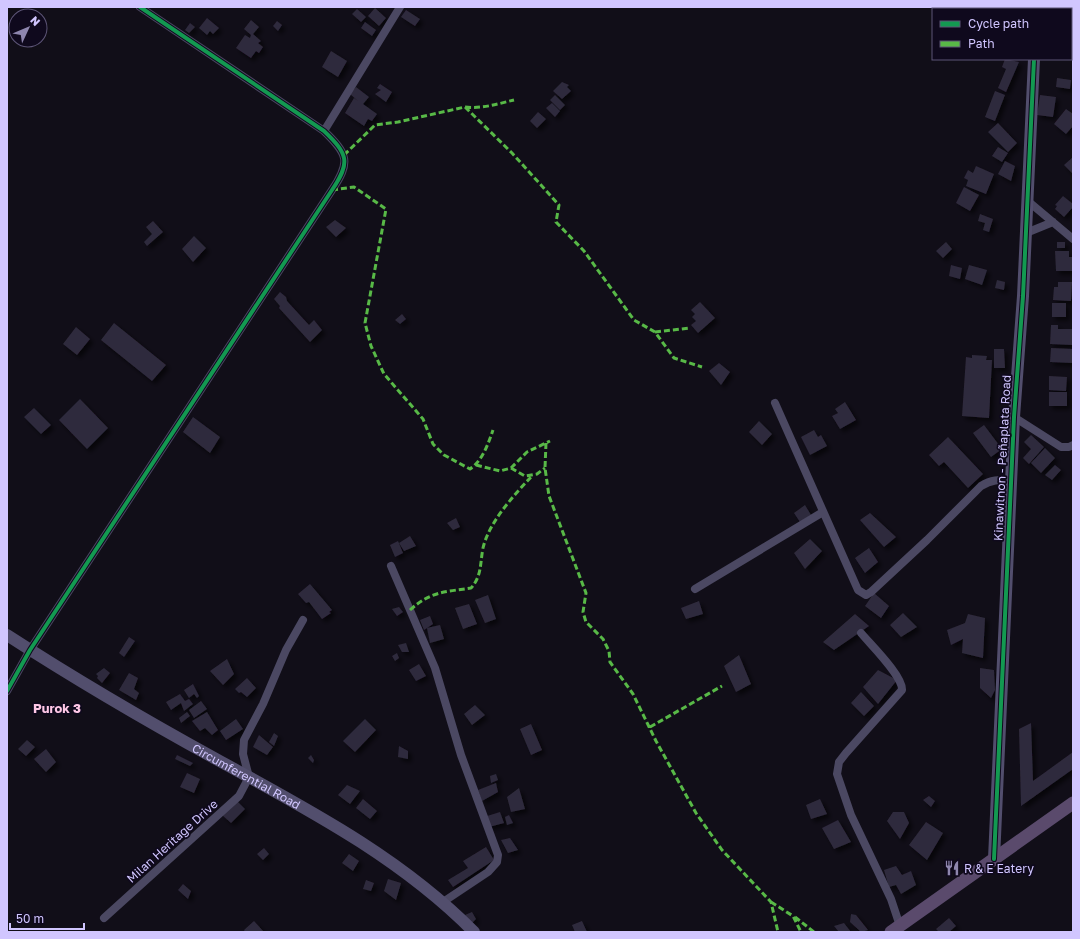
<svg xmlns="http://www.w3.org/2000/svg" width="1080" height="939" viewBox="0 0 1080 939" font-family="'Golos Text',sans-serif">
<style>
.building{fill:#2f2a3c;filter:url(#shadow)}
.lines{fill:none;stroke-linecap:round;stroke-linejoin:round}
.street{stroke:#4b4862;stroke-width:8}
.secondary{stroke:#524e6d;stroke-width:12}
.primary{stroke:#5a4a6c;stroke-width:13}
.quiet{stroke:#58b947;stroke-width:3;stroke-dasharray:6 3;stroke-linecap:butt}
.cycleway-casing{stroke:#0f091d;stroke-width:6}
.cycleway{stroke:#139951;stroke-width:4}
.labels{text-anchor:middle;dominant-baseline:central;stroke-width:3.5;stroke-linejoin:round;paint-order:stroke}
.street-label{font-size:12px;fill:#d1c6ff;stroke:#0f091d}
.poi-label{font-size:12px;fill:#d1c6ff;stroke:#0f091d;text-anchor:start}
.neighbourhood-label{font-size:13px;font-weight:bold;fill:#ffc8e6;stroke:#0f091d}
</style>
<defs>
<filter id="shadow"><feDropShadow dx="3.5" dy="3.5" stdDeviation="2" flood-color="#0009"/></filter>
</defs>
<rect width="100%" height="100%" fill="#110e18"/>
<path class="building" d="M1057 7H1073L1072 22 1071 9Z
M375 8 386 18 379 26 368 16Z
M357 9 366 17 361 22 352 14Z
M406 10 420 19 415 26 401 17Z
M207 18 219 28 213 34 210 31 207 35 199 28Z
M251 20 259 27 253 34 261 41 258 43 263 47 259 53 256 51 251 58 236 48 245 35 250 38 251 35 244 29Z
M277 21 282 25 278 31 273 26Z
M365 22 376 30 372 36 361 28Z
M190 23 195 27 189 33 185 30Z
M331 51 347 61 338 77 322 67Z
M1005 59 1019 62 1006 92 998 88 1006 69 1002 67Z
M1057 78 1071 80 1070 89 1056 87Z
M562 82 569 85 567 87 571 91 562 99 553 91Z
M380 84 392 92 386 102 375 94 381 90 377 88Z
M356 87 369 97 363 104 377 114 372 121 368 119 364 126 345 113 354 98 358 101 350 94Z
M995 91 1005 95 995 121 985 117Z
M555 95 565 105 560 110 550 100Z
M1040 95 1056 97 1053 117 1037 115Z
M552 103 560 111 555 117 546 108Z
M1066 109 1073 114V126L1066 134 1054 124Z
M538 112 546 119 537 128 530 121Z
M998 123 1017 143 1008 152 988 132Z
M998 147 1008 153 1002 162 992 156Z
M1073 157V174L1064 165Z
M1005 161 1015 166 1011 181 998 174Z
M976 166 994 174 986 194 966 186 968 180 964 178 968 170 973 173Z
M964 187 979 195 970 211 956 203Z
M1063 196 1073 204V207L1064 217 1055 209 1057 206 1055 205Z
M980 214 993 219 989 232 983 230 985 223 978 221Z
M335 220 346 228 336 237 326 227Z
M153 221 163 232 147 246 144 242 152 234 146 227Z
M194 236 206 248 193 262 182 249Z
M946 242 952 249 943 258 936 251Z
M1057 242H1065V248H1057Z
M1055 251H1069V257H1073V271H1056Z
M951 265 962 268 960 279 949 276Z
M969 265 987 270 982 285 965 279Z
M997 280 1005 282 1004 290 995 288Z
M1058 282H1072L1071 301 1053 300 1054 287H1058Z
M280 292 286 297 287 301 309 325 314 320 322 330 310 342 279 308 280 306 274 299Z
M700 302 715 318 698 333 691 325 696 321 692 317 695 314 691 310Z
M1052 303H1066V317H1052Z
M402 314 406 319 400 324 395 320Z
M114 323 166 365 152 381 101 340Z
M1051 325H1058V329H1073V345L1050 344Z
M76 327 90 339 77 355 63 344Z
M1051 348 1073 349V363L1050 362Z
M994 349H1004L1005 368H994Z
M972 355 987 356 986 360H992L989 418 962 416 966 357 972 358Z
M719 363 730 372 721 385 709 371Z
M1049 376 1067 377 1066 391 1049 390Z
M1049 392H1067V406H1049Z
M80 399 108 428 87 449 59 420Z
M845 402 856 420 840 429 832 416 838 413 835 409Z
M34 408 51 425 41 434 24 417Z
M193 417 220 437 210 453 183 432Z
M759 421 772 434 762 445 749 432Z
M984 425 1002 449 991 457 973 433Z
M814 430 818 437 821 435 827 446 810 455 801 437Z
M1031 435 1044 447 1029 464 1023 458 1031 449 1024 442Z
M948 437 983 474 968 488 944 462 939 466 929 455Z
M1045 448 1055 458 1041 473 1031 463Z
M1055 465 1061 470 1052 480 1045 475Z
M805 505 811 515 800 522 794 513Z
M870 513 896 537 884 547 860 520Z
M456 518 460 527 453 530 447 523Z
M410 536 416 546 404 551 399 543Z
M810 539 822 551 805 569 794 553Z
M398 541 403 553 395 557 390 545Z
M869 548 878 562 865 573 855 558Z
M310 584 332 610 329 612 331 613 322 619 309 602 306 603 298 594Z
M874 593 889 606 881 618 865 606Z
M488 595 496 619 485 623 475 600Z
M699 601 703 614 686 619 681 608Z
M469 604 477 624 463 629 455 608Z
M399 607 403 612 397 616 392 609Z
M903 613 917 627 901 637 890 625Z
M855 614 869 626 834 650 823 642Z
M968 614 985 618 983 658 962 653 963 639 951 645 947 630 965 623Z
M430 616 433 624 427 628 440 625 444 639 430 643 427 628 424 630 420 620Z
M129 637 135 641 124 657 119 653Z
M406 643 409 652H402L398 645Z
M397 653 399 658 395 661 392 656Z
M739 655 751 684 736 692 724 666Z
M227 659 234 674 223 685 210 671Z
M419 664 426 676 416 681 409 670Z
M104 668 110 673 102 683 97 678 98 676 96 674Z
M980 668 994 670 995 690 991 698 980 688Z
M878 670 897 680 878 704 863 687Z
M129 673 138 678 134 689 139 693 136 700 119 690Z
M247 678 256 688 247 697 241 692 239 693 235 689Z
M193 684 199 696 197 698 194 694 189 698 184 690Z
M861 692 874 706 864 716 851 703Z
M180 694 185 701 189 699 193 704 184 711 181 703 171 710 166 702Z
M201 701 207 709 194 718 189 710Z
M475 705 485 715 472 725 464 714Z
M187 712 190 716 181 723 179 718Z
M207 712 218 730 212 735 205 728 200 731 192 721Z
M236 719 243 729 226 740 220 731Z
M365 719 376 730 355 752 343 741Z
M1031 723 1033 781 1073 752V769L1021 806 1019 729Z
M531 724 542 750 531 755 520 729Z
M274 733 278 736 274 746 269 742Z
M259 735 273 747 267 755 253 747Z
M27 740 35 747 26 756 18 749Z
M399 746 408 751V759L398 757Z
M46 749 56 762 46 772 34 759Z
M177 755 193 763 190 766 175 759Z
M311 755 314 760 313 763 308 758Z
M187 773 200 779 194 793 180 787Z
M496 774 498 780 491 783 490 776Z
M496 783 498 792 482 801 478 790Z
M347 785 360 791 350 804 338 795Z
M519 788 525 809 511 812 507 797Z
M929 796 935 801 931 807 923 800Z
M363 799 377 811 370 819 356 808Z
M820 799 827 814 811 819 806 805Z
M237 801 245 809 231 823 222 815Z
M500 812 504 823 489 827 484 817Z
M893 812H904L909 823 900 839 887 821Z
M509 815 513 823 507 825 505 817Z
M838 820 851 842 834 849 822 828Z
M926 822 943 833 927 860 909 845Z
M510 838 518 850 508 853 501 840Z
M486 847 494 860 453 887 448 880 468 868 463 861Z
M264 848 269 854 263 860 257 854Z
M349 854 359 861 353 871 342 863Z
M896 866 902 875 911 871 916 885 901 894 896 885 889 887 884 870Z
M388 879 401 883 396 900 384 891Z
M366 880 374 883 371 891 363 889Z
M183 884 191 891 188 899 178 890Z
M472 912 476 919 471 924 465 915Z
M851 914 856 915 868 930 861 932 850 922Z
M949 918 956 926 949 932H939L936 929Z
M254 921 264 932H245L244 930Z
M582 921 587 932H575L572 925Z
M844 923 851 932H839L834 926Z"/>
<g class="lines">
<path class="street" d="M1071 24 1073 26
M324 131 400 7
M1029 202 1073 239
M1026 233 1053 222
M775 403 858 590 866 595 871 592 927 540 981 486C991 480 999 479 1010 481
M1014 417 1061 447H1069L1073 445
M391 566 435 668 461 755 498 855 497 862 488 872 443 902
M695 589 823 512
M861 633C871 645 903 676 902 690L846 753 839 762 837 774 851 815 891 899 900 926
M7 691 30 650 332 190C351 162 348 154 324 131L140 7
M104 918 239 796 249 777 243 754 244 740 263 704 286 650 303 620"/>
<g class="secondary">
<path d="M1036 9V7"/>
<path id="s1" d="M7 635C75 679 145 720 216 759 307 809 400 857 474 932"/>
<path d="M994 859 1014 417 1023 296 1034 59"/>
</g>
<path class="primary" d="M891 932 1073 803"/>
<path class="quiet" d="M465 107C482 109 497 104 514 100
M344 155 375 125 398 122 465 107 512 153 559 205 556 222 584 251 634 320 655 332 674 358 702 367
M332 190 354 187 386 209 365 323 371 346 384 374 423 419 433 444 444 455 470 469C483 460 488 444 493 430
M655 332 690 328
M546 443 545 468 549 496 586 593 583 612 586 622 603 639 609 651 610 662 633 694 656 741 696 813 722 850 771 902 778 932
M476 465 500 471 511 468 527 452 550 441
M511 468 525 476 537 474 545 468
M410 610C431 591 445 592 471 588 482 576 480 563 483 548 489 522 514 495 532 476
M650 727 722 686
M771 902 793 916 801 932
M795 917 814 932"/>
<defs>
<path id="cycleway" d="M7 691 30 650 332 190C351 162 348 154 324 131L140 7
M994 859 1014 417 1023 296 1034 59"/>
</defs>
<use href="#cycleway" class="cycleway-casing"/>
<use href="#cycleway" class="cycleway"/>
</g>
<defs>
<symbol id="restaurant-bare" viewBox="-9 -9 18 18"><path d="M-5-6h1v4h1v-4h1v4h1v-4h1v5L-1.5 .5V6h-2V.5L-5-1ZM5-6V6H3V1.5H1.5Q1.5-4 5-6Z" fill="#8e86ae" stroke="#0f091d" stroke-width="2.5" paint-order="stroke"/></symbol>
</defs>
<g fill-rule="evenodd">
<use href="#restaurant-bare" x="941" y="857" width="22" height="22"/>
</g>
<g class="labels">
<g class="street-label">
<text transform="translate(1002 458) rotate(-87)">Kinawitnon - Peñaplata Road</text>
<text stroke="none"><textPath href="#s1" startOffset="278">Circumferential Road</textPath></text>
<text transform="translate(172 841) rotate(-42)">Milan Heritage Drive</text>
</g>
<g class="poi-label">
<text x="964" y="868">R &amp; E Eatery</text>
</g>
<g class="neighbourhood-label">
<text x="57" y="708">Purok 3</text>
</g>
</g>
<rect width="1080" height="939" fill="none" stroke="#d1c6ff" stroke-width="16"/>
<rect x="932" y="8" width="140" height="52" fill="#0f091d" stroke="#5d5577"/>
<rect x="940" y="21" width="20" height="6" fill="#139951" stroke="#5d5577"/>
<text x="968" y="28" font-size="12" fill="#d1c6ff">Cycle path</text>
<rect x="940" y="41" width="20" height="6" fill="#58b947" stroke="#5d5577"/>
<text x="968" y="48" font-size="12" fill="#d1c6ff">Path</text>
<g transform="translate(28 28) rotate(46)"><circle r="19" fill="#0f091d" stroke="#5d5577"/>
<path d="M0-3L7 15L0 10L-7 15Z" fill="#8e86ae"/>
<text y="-6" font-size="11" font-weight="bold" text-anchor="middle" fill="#d1c6ff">N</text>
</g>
<path d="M10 923v6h74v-6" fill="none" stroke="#d1c6ff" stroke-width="2"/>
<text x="16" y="923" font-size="12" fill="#d1c6ff" stroke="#0f091d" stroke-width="3" paint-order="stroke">50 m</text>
</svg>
